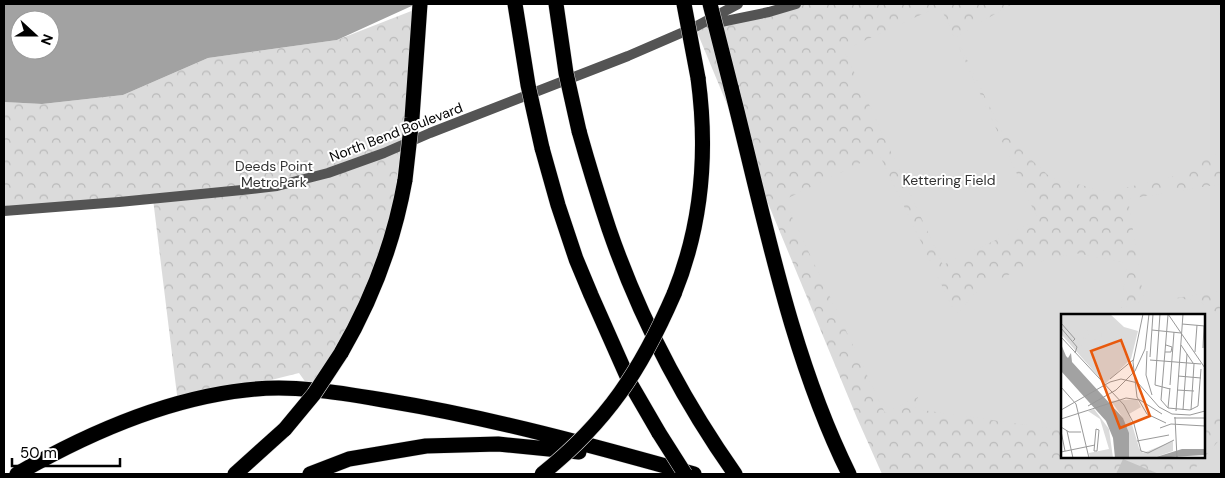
<svg xmlns="http://www.w3.org/2000/svg" width="1225" height="478" viewBox="0 0 1225 478" font-family="'DM Sans',sans-serif">
<style>
.forest{fill:url(#forest-crowns);fill-rule:evenodd}
.garden{fill:#dbdbdb}
.water{fill:#a2a2a2;fill-rule:evenodd}
.building{fill:#c4c4c4}
.lines{fill:none;stroke-linecap:round;stroke-linejoin:round}
.highway-casing{stroke:#dbdbdb;stroke-width:16}
.street{stroke:#545454;stroke-width:10}
.highway{stroke:#000;stroke-width:15}
.highway-bridge-casing{stroke:#dbdbdb;stroke-width:16;stroke-linecap:butt}
.highway-bridge{stroke:#000;stroke-width:15}
.labels{text-anchor:middle;dominant-baseline:central;stroke-width:4;stroke-linejoin:round;paint-order:stroke}
.street-label{font-size:14px;fill:#000;stroke:#fff}
.park-label{font-size:14px;fill:#323232;stroke:#fff}
.inset-road{fill:none;stroke:#999;stroke-width:1}
.view{fill:#e8590c;fill-opacity:0.15;stroke:#e8590c;stroke-width:2.5}
.inset-edge{fill:none;stroke:#000;stroke-width:2.5}
</style>
<defs>
<pattern id="forest-crowns" width="20" height="18" patternUnits="userSpaceOnUse" patternTransform="scale(1.25)"><rect width="20" height="18" fill="#dbdbdb"/><path d="M2 6a3 3 0 1 1 6 0M12 15a3 3 0 1 1 6 0" fill="none" stroke="#bababa"/></pattern>
</defs>
<rect width="100%" height="100%" fill="#fff"/>
<path class="forest" d="M796 4H1221V474H882L857 418 695 27ZM1062 316H1204V457H1062Z
M419 8 388 249 314 394 299 373 178 403 153 199 4 211V102L42 104 123 95 208 58 337 40Z"/>
<path class="garden" d="M1012 4H1214L1221 16V152L1171 177 1108 192 1050 177 1002 132 956 37Z
M940 6 1038 220 943 265 844 50Z
M879 154 956 315 978 290 1030 264 1075 253 1127 263 1121 308 1144 301 1128 199 1221 184V291L1176 298 1198 301 1221 315V418L1204 423V316H1062V430L915 409 918 397 885 413 784 200Z
M1221 438V474H1190Z"/>
<path class="water" d="M4 4H416L337 40 208 58 123 95 42 104 4 102ZM20 20H50V50H20Z"/>
<path class="building" d="M1123 459 1159 474H1116Z"/>
<g class="lines">
<defs>
<path id="highway" d="M731 87C764 215 790 355 849 474
M579 131C588 163 598 196 609 229 639 316 682 399 735 474
M542 148 558 205 576 259 591 295 630 383 659 433
M674 294C702 225 708 152 698 78
M341 353C373 298 394 242 405 180
M17 474C88 433 165 399 246 390 294 384 342 393 389 401 492 418 594 446 694 474
M235 474 285 429
M310 474 349 459 426 446 498 444 579 452"/>
</defs>
<use href="#highway" class="highway-casing"/>
<path class="street" d="M711 24 769 12 796 4
M4 211 119 202 242 190 277 186 328 173 384 153 430 133 628 56 695 27 738 4"/>
<use href="#highway" class="highway"/>
<defs>
<path id="highway-bridge" d="M515 4 528 85 542 148
M556 4 566 73 579 131
M684 4 698 78
M710 4 731 87
M405 180 412 118 420 4
M285 429 314 394 341 353
M659 433 685 474
M542 474C607 422 641 370 674 294"/>
</defs>
<use href="#highway-bridge" class="highway-bridge-casing"/>
<use href="#highway-bridge" class="highway-bridge"/>
</g>
<g class="labels">
<g class="street-label">
<text transform="translate(396 132) rotate(-21)">North Bend Boulevard</text>
</g>
<g class="park-label">
<text x="274" y="166">Deeds Point<tspan x="274" dy="16">MetroPark</tspan></text>
<text x="949" y="180">Kettering Field</text>
</g>
</g>
<g transform="translate(1061 314)">
<rect width="144" height="144" fill="#fff"/>
<path d="M0 0H49L63 13 77 17 70 45 44 70 0 20ZM76 85 80 93 68 100 78 134 82 139 112 127V137L92 144H68L62 104 50 87ZM33 95 48 115 52 144H29L28 139 48 135 39 105 27 97Z" fill="#dbdbdb"/>
<path d="M23 7 25 16 22 24 30 27 33 32 23 36 11 15ZM26 14 39 15 38 28 28 22ZM41 15H53L49 25 40 27ZM59 20H69L73 28 64 29 63 23 61 28 56 27 59 31 55 35 60 34 64 49 53 60 49 53 42 60 26 43 36 31 45 40 44 47 48 44 54 49 56 46 49 41 51 36 45 39 41 32 47 28 49 32Z" fill="#dbdbdb"/>
<path d="M0 30 5 42 7 44 10 39 11 48 62 104 68 119V144H54L52 124 45 107 0 57ZM121 135H144V141L92 144Z" fill="#a2a2a2"/>
<path class="inset-road" d="M82 0 72 48 76 83 86 100 105 109M99 0 94 71 109 75M107 0 144 54M107 1 100 86 107 94 129 96 137 92 140 55M0 9 14 25 12 27M121 10 144 12M0 14 16 33 14 39M91 16 120 19M0 23 63 91 73 110 80 137 87 139 113 126M120 31 132 49M142 34 143 12M86 37 85 61 91 81M104 38H110L111 33 105 31M134 38 136 11M89 43 92 0M89 46 140 50M117 62 140 64M49 65 72 46M109 71 113 18M0 73 15 90 28 144M116 76 133 77M27 92 55 76 74 57 84 35 88 0M107 94 109 74M0 96 49 68 60 65 77 69 98 93 111 100 129 101 144 97M122 96 126 40M130 96 133 50M115 97 122 0M114 103 116 144M113 104H144M0 105 65 84 79 86 101 100M0 113 8 118H20M99 114 110 110 144 112M35 115 38 116 36 137H33ZM0 117 4 137M6 117 12 144M76 127 108 121M0 138 34 131"/>
<path class="view" d="M60 26 89 102 59 114 30 37Z"/>
<rect width="144" height="144" class="inset-edge"/>
</g>
<rect width="1225" height="478" fill="none" stroke="#000000" stroke-width="10"/>
<g transform="translate(35 35) rotate(111)"><circle r="24" fill="#ffffff" stroke="#999999"/>
<path d="M0-4L9 19L0 12L-9 19Z" fill="#000000"/>
<text y="-8" font-size="14" font-weight="bold" text-anchor="middle" fill="#000000">N</text>
</g>
<path d="M12 458v8h108v-8" fill="none" stroke="#000000" stroke-width="2.5"/>
<text x="20" y="458" font-size="15" fill="#000000" stroke="#ffffff" stroke-width="4" paint-order="stroke">50 m</text>
</svg>
